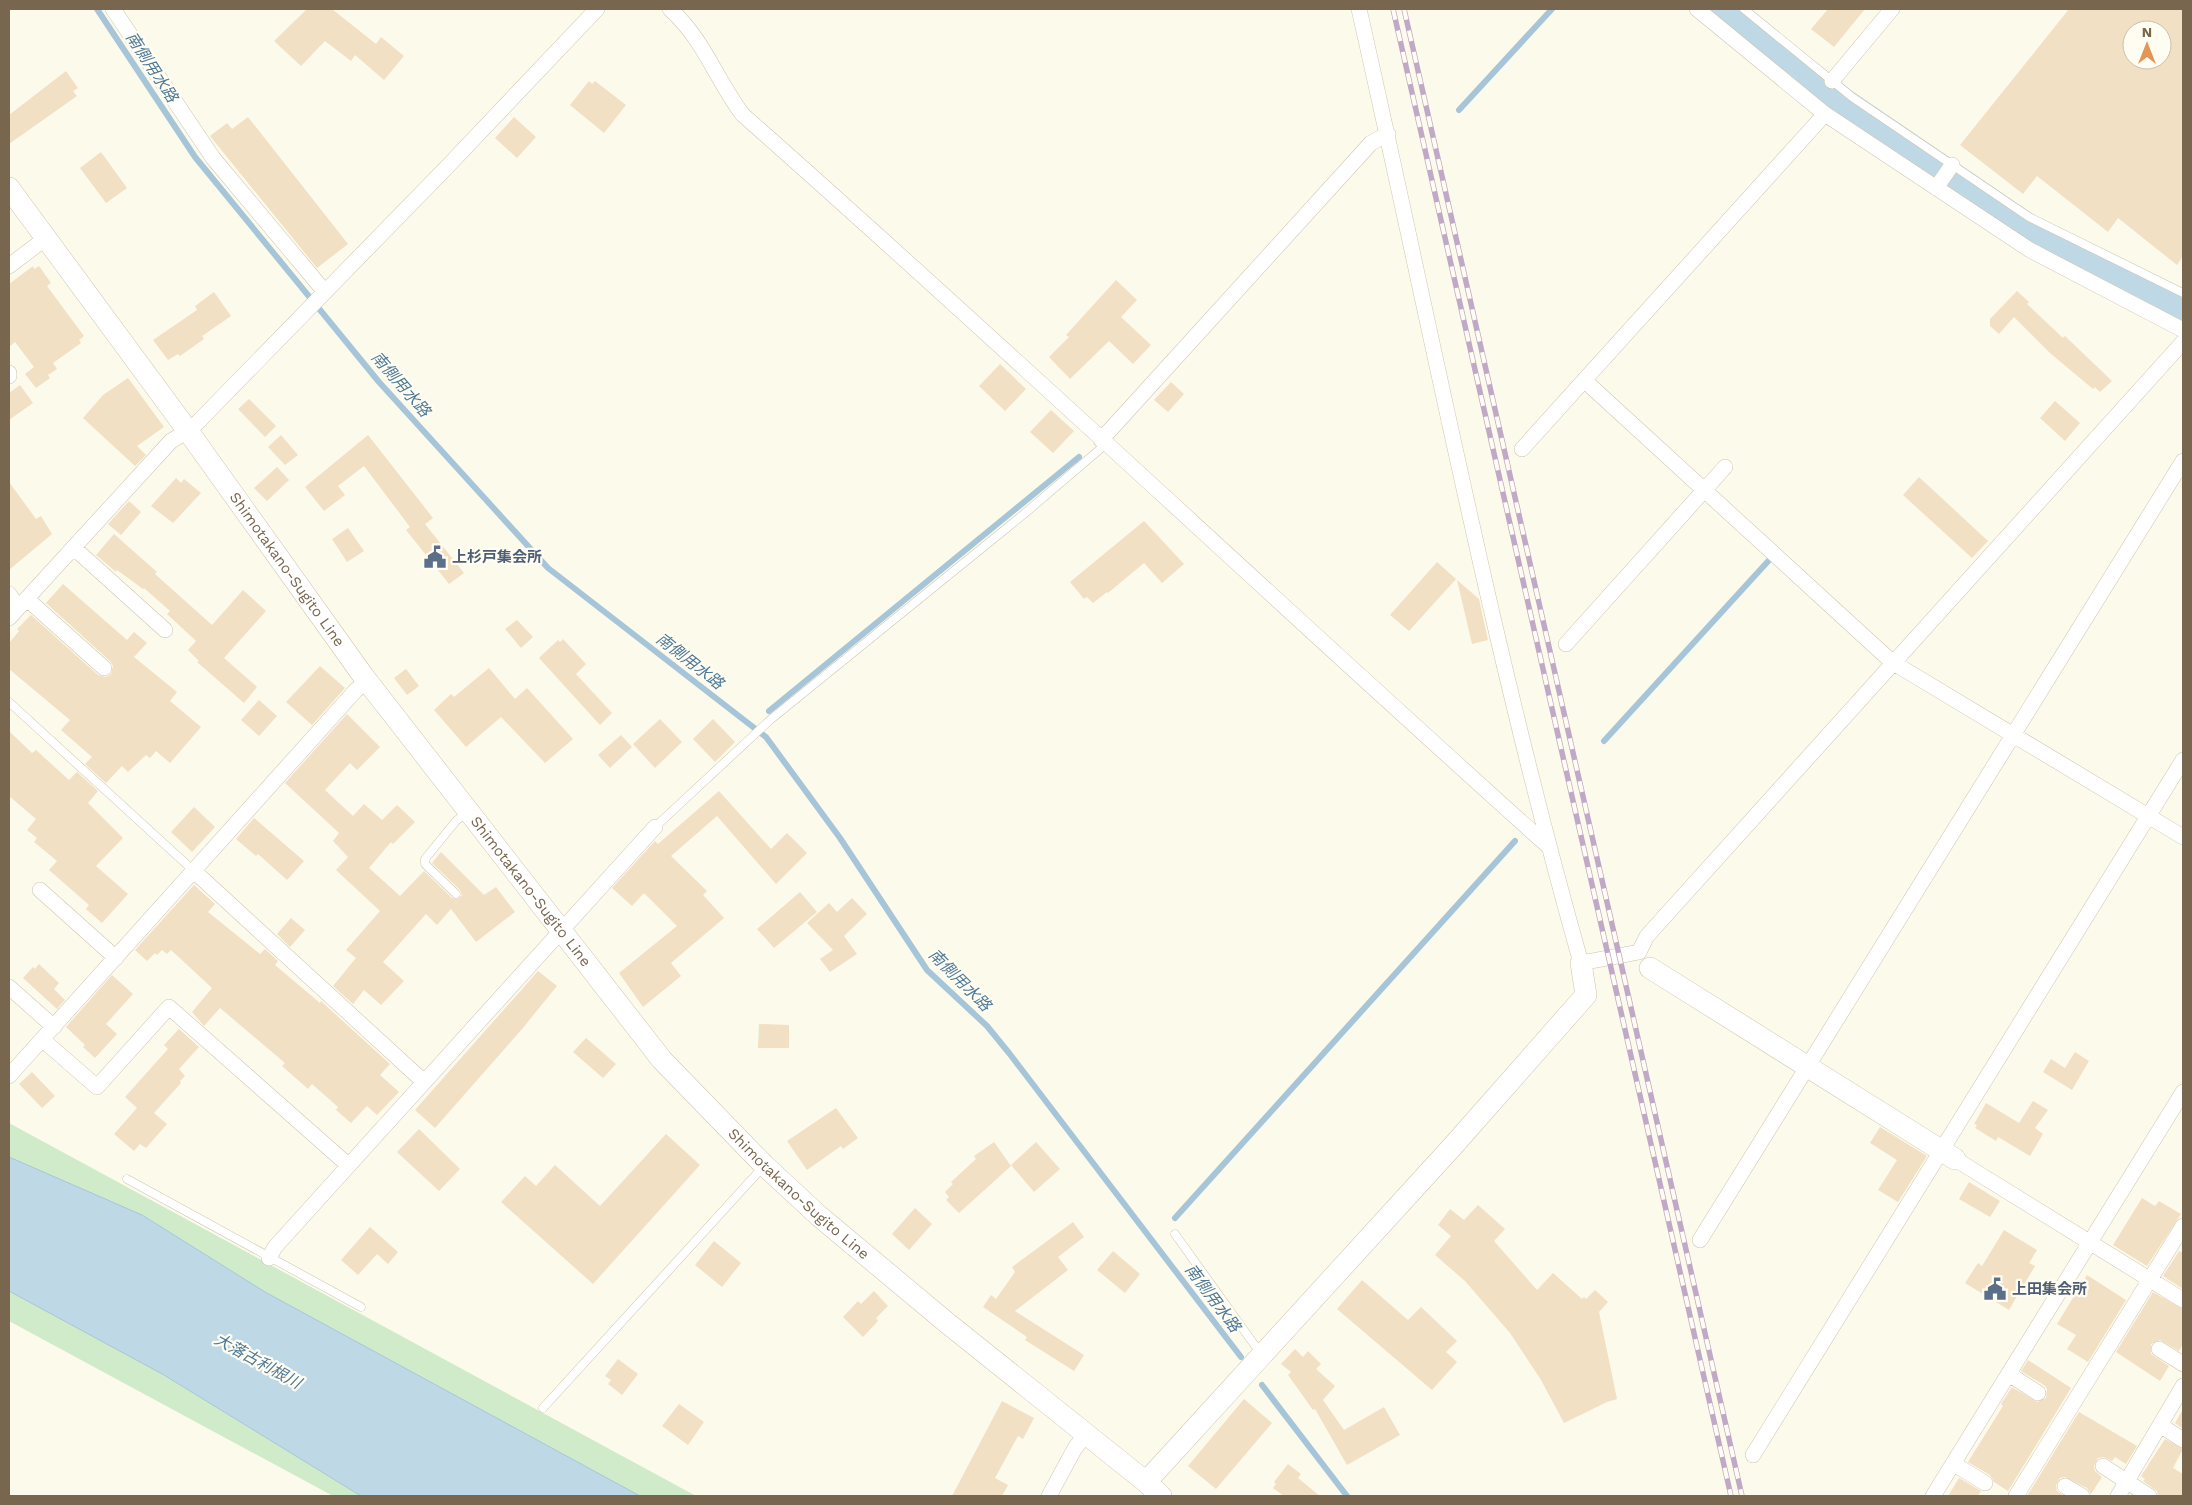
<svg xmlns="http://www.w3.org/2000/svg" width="2192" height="1505" viewBox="0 0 2192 1505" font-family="'Work Sans','Noto Sans JP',sans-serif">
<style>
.green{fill:#cfebc9}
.water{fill:#bfd8e6;stroke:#a6c5d8}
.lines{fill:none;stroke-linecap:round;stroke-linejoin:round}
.stream{stroke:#a6c5d8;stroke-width:6}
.river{stroke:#bfd8e6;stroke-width:36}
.building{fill:#f1e0c3;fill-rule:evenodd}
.lane-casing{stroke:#cfc5b0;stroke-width:9}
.street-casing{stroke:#cfc5b0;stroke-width:16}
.secondary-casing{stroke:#d2c6ae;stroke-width:22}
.lane{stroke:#fff;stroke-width:8}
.street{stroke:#fff;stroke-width:15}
.secondary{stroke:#fff;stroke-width:21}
.rail-casing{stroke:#c0a8c7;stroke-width:5.5}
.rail{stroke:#fffdf2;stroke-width:4;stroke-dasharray:11;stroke-linecap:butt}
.labels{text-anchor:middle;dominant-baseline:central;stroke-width:4.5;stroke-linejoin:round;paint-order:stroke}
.service-label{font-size:15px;font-weight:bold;fill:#4e5e75;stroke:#fffdf2;text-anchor:start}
.street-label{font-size:15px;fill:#78664e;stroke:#fffdf2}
.water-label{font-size:16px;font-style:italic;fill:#4e7a98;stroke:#fffdf2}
</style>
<rect width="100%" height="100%" fill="#fcfaeb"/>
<path class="green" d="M9 1123 696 1496H640L265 1292 142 1215 9 1157Z
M9 1291 164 1375 361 1496H333L9 1321Z"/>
<path class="water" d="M9 1157 142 1215 265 1292 640 1496H361L164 1375 9 1291Z"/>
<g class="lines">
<path class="stream" d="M97 9 195 157 379 382 548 568 766 737 840 838 927 970 987 1026 1009 1053 1241 1357
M1459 110 1552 9
M769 711 1079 457
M1604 741 1771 558
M1175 1218 1515 841
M1262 1385 1347 1496"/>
<path class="river" d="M1720 9 1841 105 2036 238 2183 313"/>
</g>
<path class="building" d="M307 9H332L376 44 381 37 404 56 384 80 355 55 351 61 325 41 301 66 274 41Z
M1828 9H1865L1834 47 1811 29Z
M2069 9H2183V256L2177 265 2118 218 2108 232 2037 176 2023 194 1960 145ZM2132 30H2162V60H2132Z
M66 71 78 88 73 91 77 96 9 144V115Z
M589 81 592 84 595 81 626 105 604 133 570 105Z
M248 117 348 244 317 268 210 136 227 123 232 129Z
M514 117 536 137 517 158 495 138Z
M101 152 127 188 106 203 80 168Z
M33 266 34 269 39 266 51 283 47 286 84 336 79 340 81 343 53 363 57 369 48 375 50 378 36 388 25 374 34 367 15 342 9 347V284Z
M1116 280 1137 300 1121 317 1151 345 1133 364 1109 341 1070 379 1049 357 1069 337 1066 335Z
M2017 291 2029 302 2027 304 2063 338 2065 336 2112 381 2100 392 2095 387 2093 389 2050 353 2014 317 1999 334 1990 326V319Z
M214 292 231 316 202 336 204 339 180 356 178 354 168 360 153 340 197 310 195 306Z
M1000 364 1026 389 1005 411 979 386Z
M128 378 164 427 137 446 146 455 135 466 83 418 103 395Z
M1171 382 1184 394 1168 412 1154 400Z
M20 385 33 403 9 420V393Z
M249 399 276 426 265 437 238 409Z
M2055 401 2080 423 2065 441 2040 418Z
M1051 410 1074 431 1053 453 1030 432Z
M281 435 298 455 285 465 268 447Z
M368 435 433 518 425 524 464 573 449 584 406 530 410 527 364 466 338 486 345 495 324 511 305 487Z
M277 467 289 480 267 501 254 488Z
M1919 477 1988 541 1972 558 1903 495Z
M176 478 181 483 184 479 201 493 173 523 151 506Z
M9 482 36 519 41 516 52 534 9 570Z
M129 501 141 512 121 535 108 524Z
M1144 521 1184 564 1162 583 1144 563 1108 593 1107 592 1093 603 1087 597 1084 599 1070 582Z
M348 528 364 551 347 562 332 539Z
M114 534 157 572 155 574 212 625 243 590 266 611 224 658 257 687 244 703 197 662 199 661 188 650 196 641 167 614 170 611 144 588 143 589 117 570 116 572 96 555Z
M1437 562 1456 579 1409 631 1390 615Z
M1457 580 1479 599 1488 640 1472 644Z
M63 584 127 640 134 632 147 643 134 657 177 692 170 701 201 727 170 763 156 751 150 758 146 755 128 772 122 766 106 783 85 764 92 757 61 730 70 720 9 669V643L19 631 17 629 31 615 98 675 106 677 111 674 113 666 110 661 46 603Z
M517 620 533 637 521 648 505 629Z
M563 639 586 664 576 674 612 713 600 725 539 658 558 640 560 642Z
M320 666 345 688 312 725 286 702Z
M489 668 515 699 527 688 573 739 545 763 501 717 466 747 434 710 451 694 454 697Z
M406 669 419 686 407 695 394 678Z
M259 700 277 716 259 736 241 720Z
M347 714 380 747 357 770 350 763 325 790 353 816 364 804 382 820 397 805 415 822 393 844 391 842 369 868 400 896 424 871 452 898 458 899 462 895 460 890 432 863 441 852 484 895 496 887 515 912 476 942 451 909 437 925 426 914 383 962 404 981 381 1005 364 990 353 1004 333 986 356 958 346 950 380 911 336 870 348 857 333 841 339 833 285 783Z
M660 719 682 742 655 768 633 744Z
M713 719 735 742 715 762 693 739Z
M9 731 32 753 36 750 69 780 77 772 98 791 88 803 123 838 96 866 128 894 102 923 86 909 89 905 49 870 57 861 34 842 37 838 27 830 36 819 9 796Z
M621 735 632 747 610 768 598 755Z
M719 791 771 849 787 833 807 853 776 884 717 816 671 856 707 891 703 895 724 918 671 963 681 976 643 1007 619 973 677 926 644 893 632 906 612 888 655 841 658 844Z
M194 807 215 827 192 852 171 832Z
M254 818 304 861 287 880 258 854 256 856 236 839Z
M194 885 215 904 208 912 260 954 265 949 278 961 275 965 320 1003 321 1001 390 1064 380 1075 399 1092 377 1115 367 1106 351 1123 336 1110 338 1107 312 1084 308 1089 282 1066 285 1063 220 1008 204 1026 192 1012 212 988 171 950 167 954 162 950 157 955 155 953 147 961 135 950Z
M800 892 817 912 774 948 757 929Z
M852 898 867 914 844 936 857 954 830 972 820 959 833 950 807 923 829 903 837 912Z
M291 918 305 930 290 947 277 934Z
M39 964 59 983 54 989 65 1000 57 1009 23 978 33 967 35 969Z
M538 971 557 986 522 1029 435 1128 415 1110Z
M112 975 133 994 106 1024 117 1034 95 1058 83 1047 85 1045 66 1027Z
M759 1024 789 1025V1048H758Z
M179 1029 199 1047 179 1069 185 1076 180 1081 181 1083 154 1113 167 1124 146 1148 140 1144 134 1151 114 1134 137 1108 125 1097 168 1049 164 1045Z
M586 1038 616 1064 603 1078 573 1052Z
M2075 1052 2089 1061 2072 1090 2043 1072 2051 1059 2065 1068Z
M32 1072 55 1096 42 1108 19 1084Z
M2033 1101 2048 1110 2035 1128 2043 1134 2030 1156 1998 1137 1996 1141 1975 1128 1977 1125 1974 1124 1986 1103 2019 1123Z
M836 1108 858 1138 843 1149 841 1146 807 1170 787 1141Z
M1880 1127 1927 1156 1898 1202 1878 1190 1897 1160 1870 1143Z
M419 1129 460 1169 439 1191 397 1152Z
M666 1134 700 1165 593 1284 501 1202 525 1176 536 1186 555 1165 600 1206Z
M994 1142 1011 1166 959 1213 946 1200 949 1197 945 1192 953 1184 951 1182 976 1159 974 1156Z
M1036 1142 1060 1169 1034 1192 1011 1165Z
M1969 1182 2000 1201 1990 1217 1959 1199Z
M2142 1198 2155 1206 2159 1201 2181 1214 2147 1266 2113 1245Z
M1478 1205 1505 1229 1494 1241 1537 1290 1553 1273 1582 1299 1584 1297 1586 1299 1595 1290 1608 1302 1599 1312 1617 1399 1607 1402 1564 1423 1541 1380 1510 1333 1465 1281 1435 1255 1451 1236 1438 1225 1450 1209 1464 1220Z
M915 1208 932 1224 909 1250 892 1234Z
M1073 1222 1084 1237 1058 1257 1068 1270 1015 1311 1084 1355 1074 1371 1025 1340 1027 1337 983 1307 991 1295 996 1299 1015 1272 1012 1267Z
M370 1227 398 1252 388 1264 377 1254 358 1275 341 1260Z
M2004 1230 2037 1250 2029 1263 2035 1266 2009 1310 1965 1283 1978 1263 1982 1266Z
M714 1241 741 1263 722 1287 695 1265Z
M1113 1251 1140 1274 1125 1293 1097 1270Z
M2179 1251 2183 1253V1289L2163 1276Z
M2087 1275 2126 1300 2088 1362 2067 1349 2076 1335 2057 1324Z
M1362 1280 1408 1320 1421 1307 1457 1341 1446 1352 1457 1362 1432 1390 1337 1309Z
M874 1291 888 1306 876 1318 878 1321 863 1337 843 1317 858 1301 861 1304Z
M2153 1292 2183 1309V1344L2179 1351 2160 1340 2151 1344V1354L2169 1366 2160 1381 2116 1352Z
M1295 1349 1303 1357 1308 1351 1321 1364 1316 1369 1335 1386 1323 1400 1344 1430 1384 1407 1400 1435 1347 1465 1315 1409 1313 1410 1288 1375 1291 1372 1281 1364Z
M618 1359 638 1374 622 1395 608 1384 611 1380 605 1376Z
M2028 1360 2071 1388 2008 1491 1994 1482 1990 1475 1968 1462 2003 1406 2001 1404 2012 1387 2037 1402 2046 1398 2047 1389 2044 1385 2021 1371Z
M1244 1399 1272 1423 1216 1489 1188 1466Z
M1002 1401 1034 1418 1023 1439 1018 1436 995 1478 1008 1485 1002 1496H952Z
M679 1404 704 1422 688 1445 662 1426Z
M2183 1409V1429L2175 1423Z
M2079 1412 2137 1446 2126 1464 2115 1457 2112 1461 2104 1457 2098 1458 2094 1466 2095 1471 2102 1477 2091 1494 2087 1488 2065 1477 2060 1478 2056 1485 2057 1491 2064 1496H2027Z
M2165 1439 2183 1449 2173 1468 2183 1474V1496H2158L2157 1491 2143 1481 2145 1479 2141 1476Z
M1288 1464 1301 1474 1298 1478 1320 1496H1284L1273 1488 1276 1484 1274 1482Z
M1959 1478 1981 1491 1978 1496H1948Z"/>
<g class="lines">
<defs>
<path id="lane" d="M1744 9 1852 97 2029 217 2183 293
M9 702 195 872
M655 827 770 720 1024 514 1106 444
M456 894 425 864V859L456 821 468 811
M127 1179 361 1307
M1175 1234 1261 1354
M543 1408 763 1167"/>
<path id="street" d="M113 9 213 158 325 292
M670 9C705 41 715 78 743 115 1015 355 1278 604 1548 846
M1359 9C1431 327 1492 649 1581 963L1639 952
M1697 9 1825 114 2030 250 2183 330
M1832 81 1892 9
M1936 188 1952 165
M9 266 46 238
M9 373V376
M1584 380 1892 662 2183 837
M1101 440 1371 143 1388 134
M1522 449 1825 114
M74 548 165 630
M9 594 18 607
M27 599 104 668
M9 618 171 441 188 431 198 422 446 168 597 9
M1566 644 1725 467
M195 872 423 1081
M40 890 116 958
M1639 952 1647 936 2183 342
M9 987 54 1027
M43 1040 97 1087 169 1007 348 1165
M9 1076 356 690 367 682
M1955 1159 2183 1300
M1700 1240 2183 461
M269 1258 275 1247 655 827
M2159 1349 2183 1364
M2009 1374 2038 1393
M2160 1425 2183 1440
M1753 1455 2183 760
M1954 1464 1985 1483
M2103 1466 2149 1496
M2065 1486 2082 1496
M1049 1496 1075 1448 1086 1434
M1933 1496 2183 1092
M2016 1496 2183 1226
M2118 1496 2183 1386"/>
<g id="secondary">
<path id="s1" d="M9 188 188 431 364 677 662 1060 764 1165 819 1216 946 1322 1146 1482 1161 1496"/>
<path d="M1650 968 1955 1159"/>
<path d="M1146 1482 1452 1147 1586 995 1581 963"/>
</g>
</defs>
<use href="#lane" class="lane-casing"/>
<use href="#street" class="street-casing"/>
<use href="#secondary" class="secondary-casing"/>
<use href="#lane" class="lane"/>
<use href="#street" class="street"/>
<use href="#secondary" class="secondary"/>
<defs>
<path id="rail" d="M1393 9 1731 1496
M1404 9 1742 1496"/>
</defs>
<use href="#rail" class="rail-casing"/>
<use href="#rail" class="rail"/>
</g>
<defs>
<symbol id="civic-bare" viewBox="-9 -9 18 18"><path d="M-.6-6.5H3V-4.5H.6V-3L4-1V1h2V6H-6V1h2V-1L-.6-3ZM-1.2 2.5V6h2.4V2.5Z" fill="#5c6f8a" stroke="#fffdf2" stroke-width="2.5" paint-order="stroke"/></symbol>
</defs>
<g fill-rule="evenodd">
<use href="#civic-bare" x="419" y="541" width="32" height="32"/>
<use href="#civic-bare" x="1979" y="1273" width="32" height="32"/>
</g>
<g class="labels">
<g class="service-label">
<text x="452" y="557">上杉戸集会所</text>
<text x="2012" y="1289">上田集会所</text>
</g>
<g class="street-label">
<text stroke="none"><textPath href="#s1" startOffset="472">Shimotakano-Sugito Line</textPath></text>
<text stroke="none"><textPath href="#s1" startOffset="876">Shimotakano-Sugito Line</textPath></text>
<text stroke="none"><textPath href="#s1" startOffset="1281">Shimotakano-Sugito Line</textPath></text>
</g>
<g class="water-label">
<text transform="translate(152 67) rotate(57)">南側用水路</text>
<text transform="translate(401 384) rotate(49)">南側用水路</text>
<text transform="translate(690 661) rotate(38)">南側用水路</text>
<text transform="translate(960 980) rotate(45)">南側用水路</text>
<text transform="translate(1213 1298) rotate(53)">南側用水路</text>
<text transform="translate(258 1361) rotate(29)">大落古利根川</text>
</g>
</g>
<rect width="2192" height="1505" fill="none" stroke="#78664e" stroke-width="20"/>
<g transform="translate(2147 45)"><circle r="24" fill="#fffdf2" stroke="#c9c1b0"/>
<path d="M0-4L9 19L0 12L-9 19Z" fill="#e29554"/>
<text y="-8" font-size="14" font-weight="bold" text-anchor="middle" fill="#78664e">N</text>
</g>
</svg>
